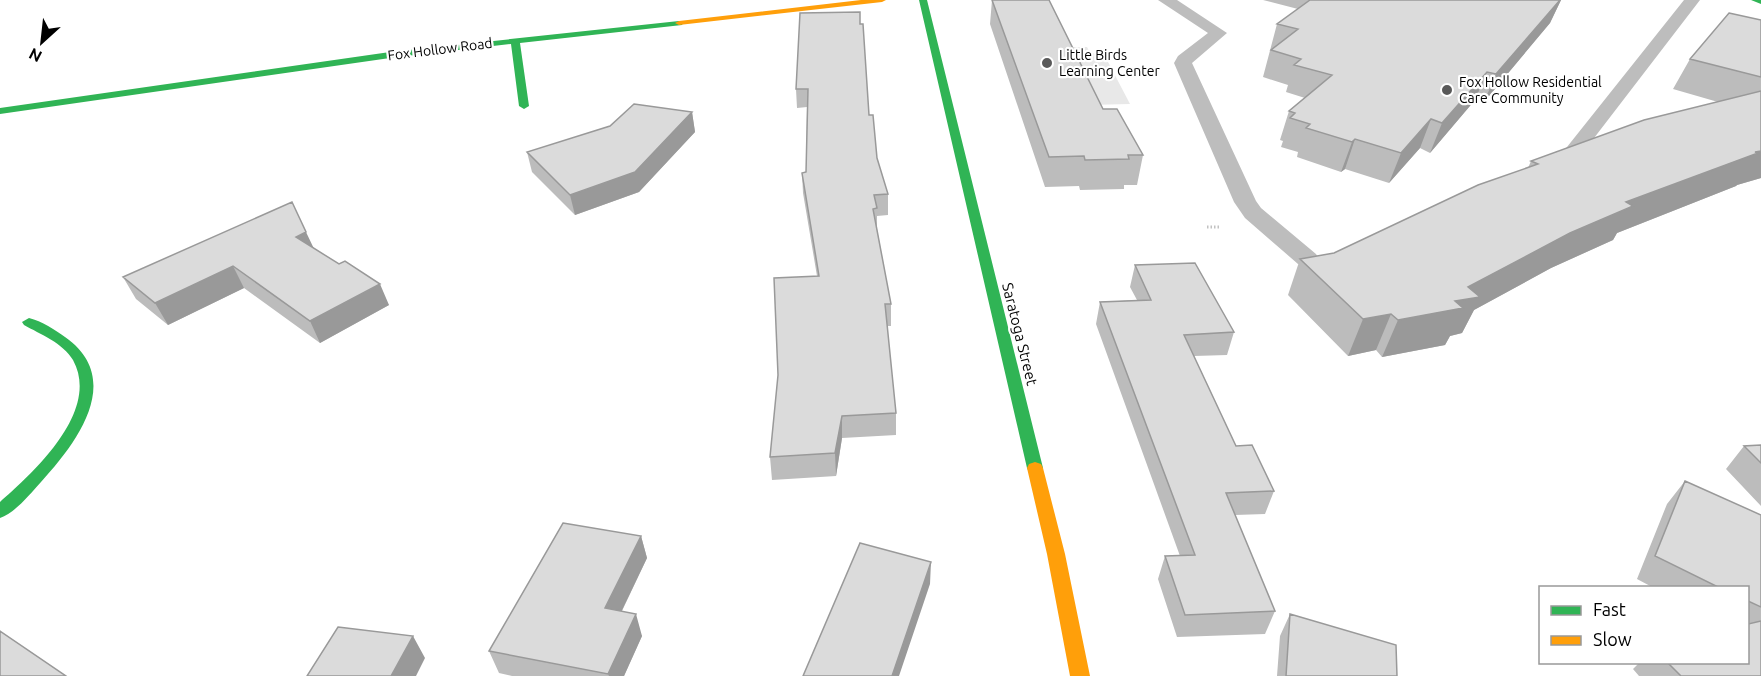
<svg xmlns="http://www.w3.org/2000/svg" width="1761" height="676" viewBox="0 0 1761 676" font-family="Ubuntu,sans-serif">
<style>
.green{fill:#e8e8e8}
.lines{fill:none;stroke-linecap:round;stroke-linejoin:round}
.path{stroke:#c2c2c2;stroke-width:3;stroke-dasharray:1.5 2;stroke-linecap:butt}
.lane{fill:#bdbdbd;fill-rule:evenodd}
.fast{fill:#30b455;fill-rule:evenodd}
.slow{fill:#ff9f0a;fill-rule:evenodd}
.wall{fill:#bcbcbc}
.shaded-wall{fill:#999}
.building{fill:#dbdbdb;stroke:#999;stroke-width:1.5}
.poi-dot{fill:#595959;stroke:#fff;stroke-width:2}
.labels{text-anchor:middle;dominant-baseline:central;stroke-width:4.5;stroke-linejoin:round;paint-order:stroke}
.far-street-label{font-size:14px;fill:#000;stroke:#fff}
.far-poi-label{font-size:14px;fill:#000;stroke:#fff;text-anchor:start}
.street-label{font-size:15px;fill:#000;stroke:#fff}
</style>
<rect width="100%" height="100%" fill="#fff"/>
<path class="green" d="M1071 47H1087L1089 51 1107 60 1130 104 1088 105Z"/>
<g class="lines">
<path class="path" d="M1207 227H1221"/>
<path class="lane" d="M1158 0H1177L1227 33 1192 63 1256 201 1261 208 1316 254 1319 259 1316 264 1307 266 1298 264 1245 218 1234 202 1174 63 1178 56 1208 33Z
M1684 0H1700L1581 155 1574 157 1567 155 1564 151 1567 147Z"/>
<path class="fast" d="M919 0H927L1043 468 1041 472 1035 474 1029 472 1027 468Z
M1751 0H1761V4Z
M679 21 683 23 682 25 520 43 529 106 524 109 519 106 511 44 390 58 0 114V108L390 52Z
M29 318C42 321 55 330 65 337 125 379 77 443 41 482 30 494 15 513 0 518V502C34 472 101 411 73 360 63 343 40 334 24 325L22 322Z"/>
<path class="slow" d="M861 0H886L882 2 679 25 675 23 679 21Z
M1035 462 1041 464 1043 468 1065 554 1090 676H1070L1047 554 1027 468 1029 464Z"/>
</g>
<path class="wall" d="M992 0H1049L1103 109 1143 155 1137 185H1124V189L1080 190 1079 186 1045 187 990 24Z
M1263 0H1561L1550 23 1484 102 1475 100 1430 153 1420 148 1389 183 1345 169 1341 172 1297 157 1298 152 1281 147 1283 141 1280 140 1289 111 1305 98 1286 92 1288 85 1263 77 1277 24 1298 9Z
M1761 20V178L1737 185 1736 186 1617 233 1613 240 1551 268 1474 310 1462 333 1450 336 1445 345 1382 357 1376 350 1348 356 1288 295 1300 259 1334 253 1528 168 1531 161 1718 102 1673 89 1690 59Z
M860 24 869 115 877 158 888 194V215L877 216V229L891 304V326H887L896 413V435L842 438 836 476 772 480 770 457 817 276 803 193 802 173 806 172 807 107 797 108 796 89Z
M692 112 695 132 639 192 575 215 532 172 527 152Z
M314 248 389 305 320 343 244 288 168 325 136 299 123 277Z
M1135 265 1234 332 1227 355 1194 356 1236 446 1274 491 1265 514 1235 515 1275 611 1265 634 1177 637 1158 579 1165 556H1180L1096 324 1100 302 1137 300 1130 287Z
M1761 445V506L1726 469 1744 446Z
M1685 481 1761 515V676H1639L1633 669 1639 663H1748V588H1654L1637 579 1667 504Z
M641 536 647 558 622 611 642 636 624 676H512L499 673 489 651Z
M1290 614 1397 676H1277L1280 636Z"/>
<path class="shaded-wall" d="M1560 0H1561L1550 23 1484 102 1496 74Z
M1487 72 1475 100 1430 153 1442 123Z
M692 112 695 132 639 192 575 215 570 195Z
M1431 119 1420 148 1389 183 1401 153Z
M1355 139 1345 169 1341 172 1352 142Z
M1761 151V178L1737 185 1736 186 1617 233 1613 240 1551 268 1474 310 1462 333 1450 336 1445 345 1382 357 1398 320 1455 301 1468 287 1626 202Z
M306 232 316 253 296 237Z
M233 266 244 288 168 325 155 303Z
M380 284 389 305 320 343 310 321Z
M1391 314 1376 350 1348 356 1363 319Z
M842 416V438L836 476 835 453Z
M641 536 647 558 612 631 605 608Z
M931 562 930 584 899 676H892Z
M636 614 642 636 624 676H609L608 674Z
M413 636 425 658 416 676H391Z"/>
<path class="building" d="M992 0H1049L1103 109H1117L1143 155H1128L1129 159 1085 160 1084 156 1049 157Z
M1310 0H1560L1496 74 1487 72 1442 123 1431 119 1401 153 1355 139 1352 142 1306 128 1310 124 1290 118 1295 113 1289 111 1332 75 1294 65 1301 59 1271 50 1298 29 1277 24Z
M860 12V24H863L869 115H873L877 158 888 194 874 195 877 208 873 209 891 304H885L896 413 842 416 835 453 770 457 778 375 774 278 819 276 802 173 806 172 808 89H796L800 13Z
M1729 13 1761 20V77L1690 59Z
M1761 91V151L1755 152 1758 153 1626 202 1633 206 1570 233 1468 287 1480 297 1455 301 1463 308 1398 320 1391 314 1363 319 1300 259 1334 253 1478 185 1538 164 1531 161 1644 120Z
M634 104 692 112 635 172 570 195 527 152 610 126Z
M292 202 306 232 296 237 339 264 345 261 380 284 310 321 233 266 155 303 123 277Z
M1195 263 1234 332 1184 335 1236 446 1252 445 1274 491 1226 493 1275 611 1185 615 1165 556 1195 555 1100 302 1151 300 1135 265Z
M1761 445V463L1744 446Z
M1685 481 1761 515V607L1748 601V588H1720L1655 556Z
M563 523 641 536 605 608 636 614 608 674 489 651Z
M860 543 931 562 892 676H803Z
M1290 614 1396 645 1397 676H1286Z
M1761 621V676H1681L1668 663H1748V624Z
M338 627 413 636 391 676H307Z
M0 631 66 676H0Z"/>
<g class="poi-dot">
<circle cx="1047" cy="63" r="6"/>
<circle cx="1447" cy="90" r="6"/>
</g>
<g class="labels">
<g class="far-street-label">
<text transform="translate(440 49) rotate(-7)">Fox Hollow Road</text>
</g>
<g class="far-poi-label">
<text x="1059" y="55">Little Birds<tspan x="1059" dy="16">Learning Center</tspan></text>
<text x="1459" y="82">Fox Hollow Residential<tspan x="1459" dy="16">Care Community</tspan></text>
</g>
<g class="street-label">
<text transform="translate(1020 334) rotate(76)">Saratoga Street</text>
</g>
</g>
<rect x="1539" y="586" width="210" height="78" fill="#ffffff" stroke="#999999" stroke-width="1.5"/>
<rect x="1551" y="606" width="30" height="9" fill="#30b455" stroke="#999999" stroke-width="1.5"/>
<text x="1593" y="616" font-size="18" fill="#000000">Fast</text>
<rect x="1551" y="636" width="30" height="9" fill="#ff9f0a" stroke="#999999" stroke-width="1.5"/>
<text x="1593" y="646" font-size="18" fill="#000000">Slow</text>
<g transform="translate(42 42) rotate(207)" stroke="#ffffff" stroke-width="4.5" paint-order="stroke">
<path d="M0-4.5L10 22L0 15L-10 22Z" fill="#000000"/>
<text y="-9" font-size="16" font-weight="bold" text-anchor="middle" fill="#000000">N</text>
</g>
</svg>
